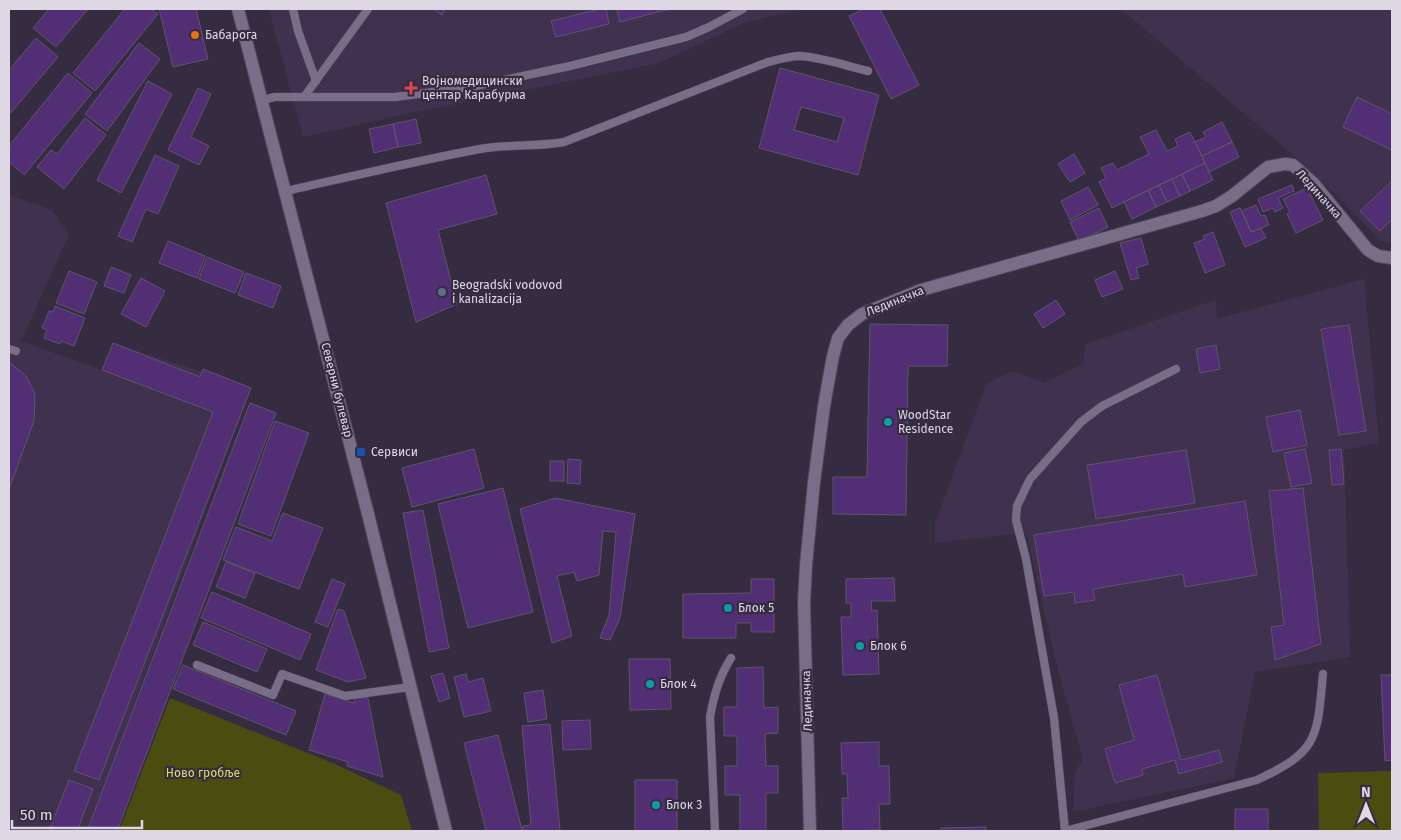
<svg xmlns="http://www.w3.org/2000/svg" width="1401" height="840" viewBox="0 0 1401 840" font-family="'Fira Sans',sans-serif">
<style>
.built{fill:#40324e}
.green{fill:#4b4c10}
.building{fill:#522e74;stroke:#5e546b;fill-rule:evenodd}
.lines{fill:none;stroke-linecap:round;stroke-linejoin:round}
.service-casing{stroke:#504759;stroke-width:9}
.minor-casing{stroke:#504759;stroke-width:14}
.tertiary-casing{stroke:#504759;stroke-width:14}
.service{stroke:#796e87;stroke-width:8}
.minor{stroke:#796e87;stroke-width:12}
.tertiary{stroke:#796e87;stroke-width:12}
.food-dot{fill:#e8710a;stroke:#362c42;stroke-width:2}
.health-dot{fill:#e0444e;stroke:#362c42;stroke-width:2}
.service-dot{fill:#5c6f8a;stroke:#362c42;stroke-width:2}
.culture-dot{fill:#0f9aa8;stroke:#362c42;stroke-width:2}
.transit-dot{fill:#1a4fb4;stroke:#362c42;stroke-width:2}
.labels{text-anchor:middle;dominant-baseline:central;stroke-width:4.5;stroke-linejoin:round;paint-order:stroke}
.poi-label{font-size:12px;fill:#ded8e5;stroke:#362c42;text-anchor:start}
.street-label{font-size:12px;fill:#ded8e5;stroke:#362c42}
.park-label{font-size:12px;fill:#dadd5f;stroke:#362c42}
</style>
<rect width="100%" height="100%" fill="#362c42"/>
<path class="built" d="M269 9H801L746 22 659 63 415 112 303 137Z
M1121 9H1392V244L1379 240 1341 200 1294 156Z
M9 195 52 210 69 235 21 341 102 370 113 343 251 388 87 831H9Z
M1364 279 1379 443 1344 450 1350 657 1255 672 1234 778 1073 812 1075 773 1083 759 1058 670 1026 532 935 543V523L987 383 1013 371 1044 383 1084 363 1085 344 1216 300 1217 319Z"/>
<path class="green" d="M170 698 335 764 401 795 412 831H119Z
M1392 771V831H1319L1318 773Z"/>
<path class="building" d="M49 9H88L56 47 33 28Z
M125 9H151L158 14 95 91 73 73Z
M159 9H196L208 59 173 67Z
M433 9H445L442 15Z
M600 9H606L609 24 556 37 551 21Z
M617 9H658V12L620 22Z
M658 9H673L658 12Z
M864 9H880L919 85 891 99 849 16Z
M36 38 58 57 9 115V70Z
M139 43 160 59 107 131 85 114Z
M780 68 879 95 858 175 759 148ZM801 107 844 118 837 142 794 130Z
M68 73 92 93 24 175 9 162V146Z
M148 81 172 94 121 193 97 180Z
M198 88 211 94 191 137 209 146 199 165 168 150Z
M1357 97 1392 114V150L1343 127Z
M85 118 106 135 64 189 37 167 51 150 57 154Z
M416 119 421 143 398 147 393 124Z
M1222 122 1232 142 1202 156 1195 142 1206 137 1203 132Z
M393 124 398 147 374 153 369 129Z
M1156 130 1167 151 1178 146 1175 139 1190 132 1205 163 1112 208 1099 182 1106 178 1101 168 1113 163 1117 170 1149 154 1140 137Z
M1232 142 1239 157 1209 172 1202 156Z
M1074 154 1085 173 1070 182 1058 164Z
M155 155 179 166 158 214 146 209 132 242 118 236Z
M1205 163 1213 180 1190 191 1182 174Z
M1182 174 1190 191 1180 196 1172 179Z
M486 175 497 214 438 230 457 304 416 322 386 203Z
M1172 179 1180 196 1167 202 1159 185Z
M1391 182 1392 183V219L1380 231 1360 211Z
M1159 185 1167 202 1156 207 1148 190Z
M1292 185 1294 191 1278 198 1283 208 1275 212 1273 208 1263 212 1258 199Z
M1088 187 1098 205 1070 220 1061 201Z
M1307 188 1323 220 1296 233 1287 214 1290 212 1283 199Z
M1148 190 1156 207 1132 219 1124 202Z
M1256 205 1261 216 1265 215 1269 225 1251 232 1242 211Z
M1099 208 1108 227 1079 241 1070 222Z
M1240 208 1251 232 1261 228 1266 238 1245 247 1230 212Z
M1213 232 1225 265 1205 273 1194 243 1205 239 1203 236Z
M1141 238 1148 264 1136 268 1139 278 1131 280 1120 243Z
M168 241 205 256 197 278 159 263Z
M207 257 244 272 235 293 199 279Z
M111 267 131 275 124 293 104 286Z
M69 271 97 282 84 314 56 303Z
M1115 271 1123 289 1102 297 1095 280Z
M246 273 281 286 273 308 238 295Z
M141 278 165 291 146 327 121 314Z
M1056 300 1065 314 1043 328 1034 314Z
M55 306 85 318 74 346 61 341 60 344 44 338 47 330 42 328 49 311 53 312Z
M870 324 948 325 947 366H908L906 515 833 514V477H867Z
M1349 325 1366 431 1339 435 1321 329Z
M113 343 200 377 203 369 251 388 99 780 74 771 213 412 102 370Z
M1216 345 1220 369 1200 373 1196 349Z
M9 362 26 376 35 394 34 421 9 489Z
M250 403 276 413 117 831H87Z
M1300 410 1307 445 1273 452 1266 417Z
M275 421 309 433 271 536 238 524Z
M474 449 484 488 412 507 402 468Z
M1305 449 1312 483 1291 487 1284 453Z
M1341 449 1344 484 1332 485 1329 450Z
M1186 450 1195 503 1096 519 1087 465Z
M568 459 581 460 580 484 567 483Z
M550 461H564V481H550Z
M503 488 533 612 468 628 438 504Z
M1303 488 1321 644 1275 660 1271 627 1284 625 1269 491Z
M555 498 635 514 620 618 610 640 600 638 609 615 616 532 603 531 599 575 577 581 574 572 557 576 572 636 552 643 520 509Z
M1245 501 1257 575 1185 587 1183 574 1093 589 1095 600 1075 603 1074 592 1044 596 1034 535Z
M423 510 449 648 429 652 403 513Z
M283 513 323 528 299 589 223 560 236 527 272 541Z
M226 562 255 573 245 598 216 587Z
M894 578 895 601H871L872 611 877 610 879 674 843 675 841 617H851V603H846V579Z
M332 579 345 584 328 627 315 622Z
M751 579H774V632H751V623H736V638H683V594L751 593Z
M212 592 311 634 300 660 201 618Z
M338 609 344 611 366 678 348 682 316 670Z
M203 622 267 649 257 672 193 645Z
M629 659H670L671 709 630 710Z
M183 665 296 711 286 735 173 689Z
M763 667 764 708 778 707V733L765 734 766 766H778V793H766V831H740V795H725V766H737V736H724V707H737V668Z
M443 673 450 698 439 702 431 676Z
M466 674 468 682 483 678 491 711 464 717 454 677Z
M1157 675 1181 760 1219 750 1222 762 1179 774 1175 760 1142 769 1143 775 1115 783 1105 749 1134 740 1119 685Z
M1381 675H1392V760L1385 761Z
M543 690 547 719 528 722 524 693Z
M325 694 354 703 357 694 368 698 383 777 347 766 348 762 309 750Z
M590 720 591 749 563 750 562 721Z
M550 724 560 831H523V826L531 825 522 726Z
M498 735 522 830 516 831H486L464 743Z
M879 742V766H889L890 804H879L880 830 843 831 842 798H848L847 774H842L841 743Z
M69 780 93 789 77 831H49Z
M635 780H677V831H635Z
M1235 809H1268V831H1235Z
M986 827V831H941V828Z"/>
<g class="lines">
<defs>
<path id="service" d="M293 9 298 31 316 81
M304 97 368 9
M262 100 275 97H395L471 87 570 66 686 37 709 27 743 9
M286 191C350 177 415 161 480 149 508 144 536 147 564 142L768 62C778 60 789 56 799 56 822 57 846 66 868 71
M9 349 16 351
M197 665 273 695 282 674 345 696 410 687
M715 831 710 717C714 695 719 677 731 658
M1065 831 1054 718 1026 559 1016 520 1017 506 1030 479 1081 422 1102 406 1176 369
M1065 831 1257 780C1319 751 1317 738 1323 674"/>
<path id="minor" d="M810 831 804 603 806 565 814 482 824 406 833 356 838 338 848 325 862 314 921 290 1202 211 1216 206 1232 196 1268 167 1285 164 1293 165 1314 184 1368 250 1378 256 1392 258"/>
<path id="tertiary" d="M238 9 368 514 446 831"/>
</defs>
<use href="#service" class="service-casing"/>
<use href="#minor" class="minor-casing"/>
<use href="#tertiary" class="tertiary-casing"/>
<use href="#service" class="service"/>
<use href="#minor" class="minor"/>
<use href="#tertiary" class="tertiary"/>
</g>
<circle class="food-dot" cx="195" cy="35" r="5"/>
<path class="health-dot" d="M408.5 80.5h5v5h5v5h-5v5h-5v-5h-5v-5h5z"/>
<circle class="service-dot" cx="442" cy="292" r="5"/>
<g class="culture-dot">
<circle cx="888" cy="422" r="5"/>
<circle cx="728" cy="608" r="5"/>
<circle cx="860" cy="646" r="5"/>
<circle cx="650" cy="684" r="5"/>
<circle cx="656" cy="805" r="5"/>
</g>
<rect class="transit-dot" x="356" y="447" width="10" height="10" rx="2.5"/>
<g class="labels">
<g class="poi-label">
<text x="205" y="35">Бабарога</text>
<text x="422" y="81">Војномедицински<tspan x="422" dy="14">центар Карабурма</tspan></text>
<text x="452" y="285">Beogradski vodovod<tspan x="452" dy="14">i kanalizacija</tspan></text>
<text x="898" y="415">WoodStar<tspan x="898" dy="14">Residence</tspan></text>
<text x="371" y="452">Сервиси</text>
<text x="738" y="608">Блок 5</text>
<text x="870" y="646">Блок 6</text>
<text x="660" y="684">Блок 4</text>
<text x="666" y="805">Блок 3</text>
</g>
<g class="street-label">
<text transform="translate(1319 194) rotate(48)">Лединачка</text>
<text transform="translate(895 301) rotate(-22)">Лединачка</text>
<text transform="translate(337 390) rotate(76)">Северни булевар</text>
<text transform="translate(807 701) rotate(-92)">Лединачка</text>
</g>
<g class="park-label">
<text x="203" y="773">Ново гробље</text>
</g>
</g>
<rect width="1401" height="840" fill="none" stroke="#ded8e5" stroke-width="20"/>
<g transform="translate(1366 805)" stroke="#362c42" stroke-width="4" paint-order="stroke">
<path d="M0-4L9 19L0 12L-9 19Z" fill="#ded8e5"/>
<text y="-8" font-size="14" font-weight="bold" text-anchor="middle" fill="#ded8e5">N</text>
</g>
<path d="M12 820v8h130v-8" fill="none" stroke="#ded8e5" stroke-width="2.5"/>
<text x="20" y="820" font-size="15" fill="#ded8e5" stroke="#362c42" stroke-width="4" paint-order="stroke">50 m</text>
</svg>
